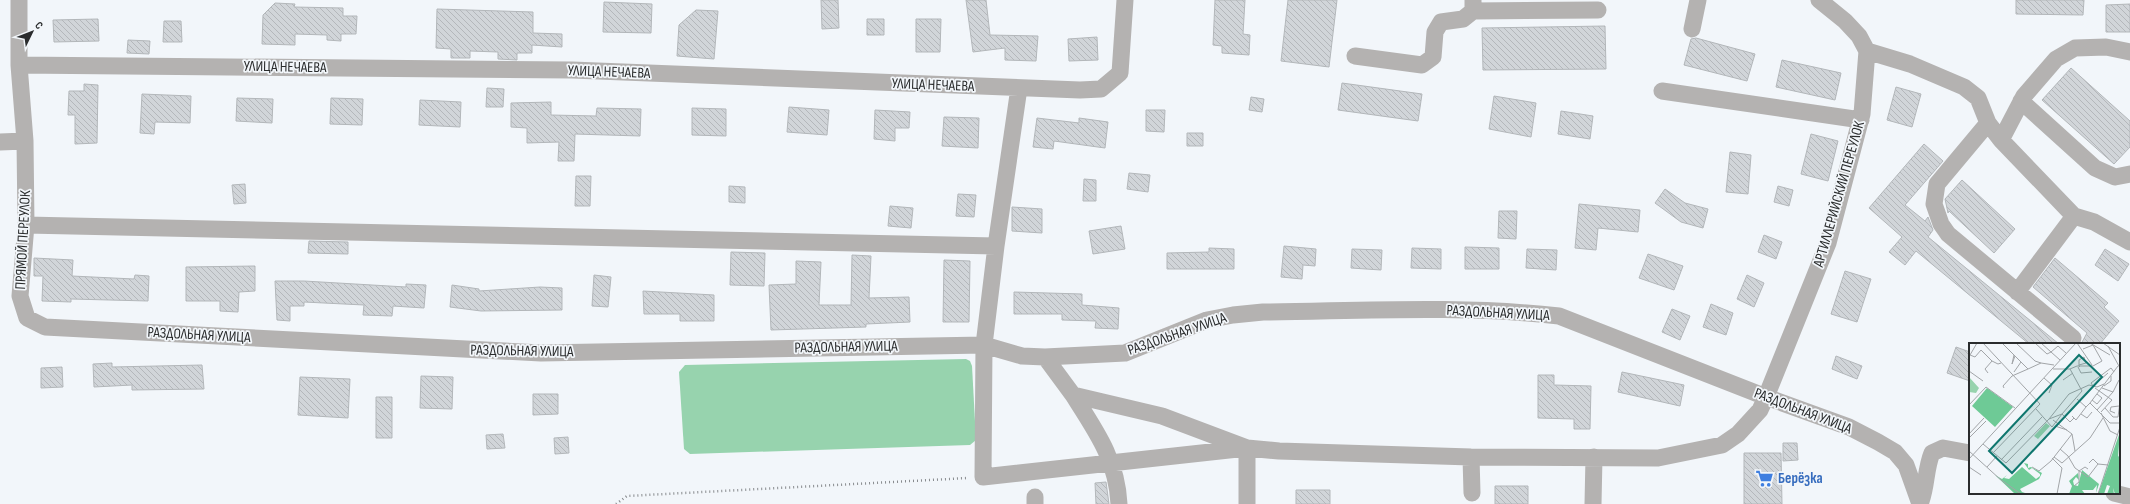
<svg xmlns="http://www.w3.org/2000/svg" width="2130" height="504" viewBox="0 0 2130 504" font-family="'Sofia Sans Condensed',sans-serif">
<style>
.pitch{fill:#97d3ae}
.building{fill:url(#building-back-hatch);stroke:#b3b7ba}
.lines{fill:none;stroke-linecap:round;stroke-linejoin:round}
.path{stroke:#888b8e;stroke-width:2.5;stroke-dasharray:1 3;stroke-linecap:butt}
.minor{stroke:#b4b2b1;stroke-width:17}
.labels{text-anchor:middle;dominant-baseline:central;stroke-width:3.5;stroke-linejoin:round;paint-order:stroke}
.street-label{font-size:15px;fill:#2a2c2d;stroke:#f2f6fa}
.shop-label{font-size:15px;font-weight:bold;fill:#366cbe;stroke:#f2f6fa;text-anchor:start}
.inset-road{fill:none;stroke:#a2a5a8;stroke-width:1}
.view{fill:#0f766e;fill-opacity:0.15;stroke:#0f766e;stroke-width:2}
.inset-edge{fill:none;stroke:#2a2c2d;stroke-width:2}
</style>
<defs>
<pattern id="building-back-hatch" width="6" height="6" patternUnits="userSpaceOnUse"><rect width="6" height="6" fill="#d1d5d9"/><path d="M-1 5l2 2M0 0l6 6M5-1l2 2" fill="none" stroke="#b4b7bb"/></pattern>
</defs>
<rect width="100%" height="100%" fill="#f2f6fa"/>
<path class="pitch" d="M966 359 970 361 972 366 976 440 970 445 690 454 684 449 679 372 685 365Z"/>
<path class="building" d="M821 0H838L839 28 822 29Z
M966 0H986L990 35 1038 36 1036 61 1005 60V48L973 52Z
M1215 0H1245L1243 34 1250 35 1249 55 1222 53V46L1213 45Z
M1288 0H1337L1329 67 1281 61Z
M2016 0H2084L2083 15 2016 14Z
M604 2 652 4 651 33 603 32Z
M275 3 295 4 294 7 343 8V16H357L356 34H341V41L327 40V35L295 34V45L262 44 263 15Z
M2130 4V32H2106V5Z
M437 9 533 12V33L562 34V47L532 45V53H517V60L498 59V52L470 51V58H451V49L436 48Z
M696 10 718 11 714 59 677 56 679 25Z
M98 19 99 41 54 42 53 20Z
M867 19H884V35H867Z
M916 19H941L940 52H916Z
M164 21H181L182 42H163Z
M1605 26 1606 69 1483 70 1482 28Z
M1097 37 1098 60 1069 61 1068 39Z
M1696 38 1755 54 1747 81 1684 65 1691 39Z
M128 40 150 41 149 54 127 53Z
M1782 60 1841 73 1835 100 1776 87Z
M2071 68 2130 121V147L2114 164 2042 100Z
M1342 83 1422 94 1418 121 1338 110Z
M84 84 98 85 97 143 75 144V115H68L69 91H84Z
M1896 87 1921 94 1912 127 1887 120Z
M487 88 504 89 503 107H486Z
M142 94 191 96 190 123 155 122 154 134 140 133Z
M1494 96 1536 103 1531 137 1489 129Z
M1251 97 1264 99 1262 112 1249 110Z
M237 98 273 99 272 123 236 121Z
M331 98 363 99 362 125 330 124Z
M420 100 461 102 460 127 419 125Z
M551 102V115L596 116 597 108 641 109 640 136 575 134 574 161H558L559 142 527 143V128L511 127V103Z
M789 107 829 110 827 135 787 132Z
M692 108 726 109V136L692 135Z
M875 110 910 112 909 128H895V141L874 139Z
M1146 110H1165L1164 132 1146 131Z
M1561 111 1593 116 1590 139 1558 134Z
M944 117 979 118 978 148 942 146Z
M1037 118 1079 123V118L1108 122 1105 148 1054 141 1053 149 1033 147Z
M1187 133H1203V146H1187Z
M1811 134 1838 141 1828 181 1801 174Z
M1924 144 1943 161 1905 205 1925 221 1928 217 1933 230 1928 237 2059 344H2029L1916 251 1905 265 1889 252 1902 237 1869 208Z
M1730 152 1751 155 1748 194 1726 192Z
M1129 173 1150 175 1148 192 1127 189Z
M576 176H591L590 206H575Z
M1084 179 1096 180V201H1083Z
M1962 180 2015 229 1994 253 1949 211 1948 213 1945 199Z
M245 184 246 203 234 204 232 185Z
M729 186 745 187V203L729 202Z
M1778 186 1793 190 1789 206 1774 202Z
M1665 189 1685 203 1708 209 1703 228 1681 222 1655 203Z
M958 194 976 195 974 217 956 216Z
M1579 204 1640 210 1638 232 1598 228 1596 250 1575 248Z
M890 206 913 208 911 228 888 226Z
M1012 207 1042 209V233L1012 231Z
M1499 211H1517L1516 239 1498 238Z
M1121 226 1125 249 1093 254 1089 231Z
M1764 235 1782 242 1776 259 1758 252Z
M309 241 348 242V254L308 253Z
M1284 246 1316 249 1315 266 1303 265 1302 279 1281 277Z
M1465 247 1499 248V269H1465Z
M1209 248 1234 249V269H1167V253L1209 252Z
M1412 248 1441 249V269L1411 268Z
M1352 249 1382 250 1381 270 1351 268Z
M1527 249 1557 250 1556 270 1526 268Z
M2105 249 2129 264 2118 281 2095 265Z
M731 252 765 253 764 286 730 285Z
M1648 254 1683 266 1674 290 1639 278Z
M852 255 871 256 869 298 909 297 910 322 866 324V327L771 330 769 285 796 284V261L821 262 819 305H851Z
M34 258 73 260 72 276 134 279 135 275 149 276 148 301 71 299V302L42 301 43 276H34Z
M2055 258 2108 303 2104 307 2119 321 2100 344H2081L2087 333 2033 287Z
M944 260 970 261 969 322H943Z
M255 266V291L239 292 238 312 220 311V301H186V267Z
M1845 271 1871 279 1857 322 1831 314Z
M594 275 611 277 608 307 592 306Z
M1747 275 1764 283 1754 307 1737 299Z
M275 281H304L406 287V284L426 285 424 308 393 306 392 316 363 315 364 305 304 302V306H290V321L277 320Z
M452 285 479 289V291L540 287 562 288V310L481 311 450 307Z
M643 291 714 295V321H680V314H644Z
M1014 292 1082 294V305L1119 308 1118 329 1095 328 1096 321 1062 320V314H1014Z
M1711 304 1733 313 1726 335 1703 327Z
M1672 309 1690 316 1680 340 1662 332Z
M1956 347 1970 352V381L1947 373Z
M1836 356 1862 366 1857 379 1832 369Z
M112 363V367L202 365 204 389 132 390V385L94 387 93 364Z
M62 367 63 387 41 388V368Z
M1622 372 1684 385 1680 406 1618 392Z
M1538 375H1554V385L1591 386 1590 429H1574V419L1538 418Z
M421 376 453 377 452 409 420 408Z
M300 377 350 379 348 418 298 415Z
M533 394H558V414L533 415Z
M376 397H392V438H376Z
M503 434 505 448 487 449 486 435Z
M568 437 569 453 555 454 554 438Z
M1783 443H1797L1798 460 1783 461Z
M1744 453H1781L1782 504H1744Z
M1106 482 1109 504H1096L1095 483Z
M1495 486H1528V504H1495Z
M1296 490H1330V504H1296Z"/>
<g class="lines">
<path class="path" d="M616 504 627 496 968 478"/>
<path class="minor" d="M19 0V65L25 141 26 225 20 296 27 318 45 327 541 353 984 345 1022 356 1045 357 1125 353 1207 320 1233 315 1263 312C1361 311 1461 305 1559 316L1766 397 1849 427 1878 442 1895 452 1906 465 1920 504
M1473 11 1598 10
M1692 29 1698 0
M1867 51 1910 64 1964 87 1978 98 1988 123 2001 140 2074 216 2094 222 2130 242
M1355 56 1422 65 1433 57 1435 32 1441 22 1463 19 1473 11V0
M19 65 572 70 1080 90 1101 89 1120 73 1125 0
M1019 88 996 246 984 345 983 477 1247 448V504
M1662 91 1861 120
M2021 101 2095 168 2115 177 2130 174
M1988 123 1937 184 1934 204 1941 224 1948 234 2073 338
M2001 140 2024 96 2056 59 2075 48 2106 47 2130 52
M0 142 25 141
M26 225 996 246
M2017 292 2074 216
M1045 357 1073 395 1162 416 1247 448 1279 451 1471 457 1658 458 1722 445 1738 434 1760 410 1766 397 1828 243 1862 114 1867 51 1859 36 1845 21 1819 0
M1073 395C1096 431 1117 460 1119 504
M1471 457 1472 493
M2114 493 2130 497
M1035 497V504
M1593 504 1594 457
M1920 504C1927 487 1925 470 1932 453L1943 448 1970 453"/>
</g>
<defs>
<symbol id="supermarket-bare" viewBox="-9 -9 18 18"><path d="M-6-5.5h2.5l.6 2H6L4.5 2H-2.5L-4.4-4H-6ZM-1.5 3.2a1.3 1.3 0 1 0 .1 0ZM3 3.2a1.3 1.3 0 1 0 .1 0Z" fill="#3f7fe0" stroke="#f2f6fa" stroke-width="2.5" paint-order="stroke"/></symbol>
</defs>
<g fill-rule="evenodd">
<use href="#supermarket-bare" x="1752" y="466" width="25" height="25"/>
</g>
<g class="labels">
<g class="street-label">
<text transform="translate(285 67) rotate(1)">УЛИЦА НЕЧАЕВА</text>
<text transform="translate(609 72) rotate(2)">УЛИЦА НЕЧАЕВА</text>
<text transform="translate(933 85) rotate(2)">УЛИЦА НЕЧАЕВА</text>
<text transform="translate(1839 194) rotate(-74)">АРТИЛЛЕРИЙСКИЙ ПЕРЕУЛОК</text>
<text transform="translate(23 240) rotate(-87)">ПРЯМОЙ ПЕРЕУЛОК</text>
<text transform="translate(1498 313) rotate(3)">РАЗДОЛЬНАЯ УЛИЦА</text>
<text transform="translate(1177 334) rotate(-19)">РАЗДОЛЬНАЯ УЛИЦА</text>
<text transform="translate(199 335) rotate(3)">РАЗДОЛЬНАЯ УЛИЦА</text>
<text transform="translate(846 347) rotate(-1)">РАЗДОЛЬНАЯ УЛИЦА</text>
<text transform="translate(522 351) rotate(1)">РАЗДОЛЬНАЯ УЛИЦА</text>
<text transform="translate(1803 411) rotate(21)">РАЗДОЛЬНАЯ УЛИЦА</text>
</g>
<g class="shop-label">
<text x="1778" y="478">Берёзка</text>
</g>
</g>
<g transform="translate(1969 343)">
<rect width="151" height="151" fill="#f2f6fa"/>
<path d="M18 45 44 64 26 84 3 63ZM151 89 149 114 151 111V151H146L144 145 145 151H138L141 143 138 142 135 151H129ZM55 120 59 121V125L62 124 73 130 70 136 51 146 53 149 59 151H46L26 132 33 136 38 132 35 135 40 136 53 124 67 136 71 133V131L63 125 60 127ZM113 127 130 141 127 150 128 142 124 147H113L116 151H100L103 143 100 138 109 130 110 137 107 134 104 138 105 142 109 143Z" fill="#6eca96"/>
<path d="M0 34 10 45 7 50 0 49ZM77 80 81 83 69 96 65 93Z" fill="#97d3ae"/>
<path class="inset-road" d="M8 0 1 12 6 14 12 7 23 18M14 0 71 61 24 110M33 0 59 26M47 0 66 18 72 20M66 0 78 11 82 9 91 17M72 0 82 9 89 3 97 10M108 0 123 22M121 0 141 12M134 0 151 12M139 3 151 25M45 12 43 21 46 13M110 22 117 20 115 14 110 17V23L111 24M149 23 121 60 141 80H151M109 24 112 30 123 29M101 26 108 23H124L133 18 124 2 114 6M0 28 14 38M45 29 52 19M19 30 16 26 23 18 29 21 32 20M75 35 83 42 80 50M94 37 104 30M124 43 122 40 142 25 145 29M124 43 139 30M135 43 142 38V33M35 45 34 43 43 33 59 26 72 20 85 22M126 45 143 57 132 69M133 45 144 49 150 37M108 56 117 64 121 60M123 57 128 61 133 55 128 51M0 62 17 44 46 65M136 65 144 74H149L151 59M67 66 83 84 93 71 101 79 105 75M128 67 144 49M132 70 141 88 149 92M146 70 141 68 142 64 150 63M112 71 118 75 123 69M103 73 107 77 117 64M80 76 93 71 113 48 101 26H84M86 83 98 87M0 91 15 75M103 91 106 108M0 95 17 78M14 101 37 120 80 76 100 51 120 42 128 44 135 41M91 106 99 113 106 125 119 134 129 121 139 122M0 108 32 137 52 151M85 114 93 120 121 95 134 75M83 115 93 125 88 151M0 116 107 0M32 117 73 74M120 120 124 116 129 121M0 124 12 132M18 124 28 113M63 124 70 128 82 118 103 91 84 77M105 143 110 139V128L116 124 119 126M129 151 151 84"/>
<path class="view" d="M110 12 133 34 43 130 20 108Z"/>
<rect width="151" height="151" class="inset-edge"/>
</g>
<g transform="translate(32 32) rotate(47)" stroke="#f2f6fa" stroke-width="3" paint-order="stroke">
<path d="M0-3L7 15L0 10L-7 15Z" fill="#2a2c2d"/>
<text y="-6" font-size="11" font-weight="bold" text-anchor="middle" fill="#2a2c2d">С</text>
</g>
</svg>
